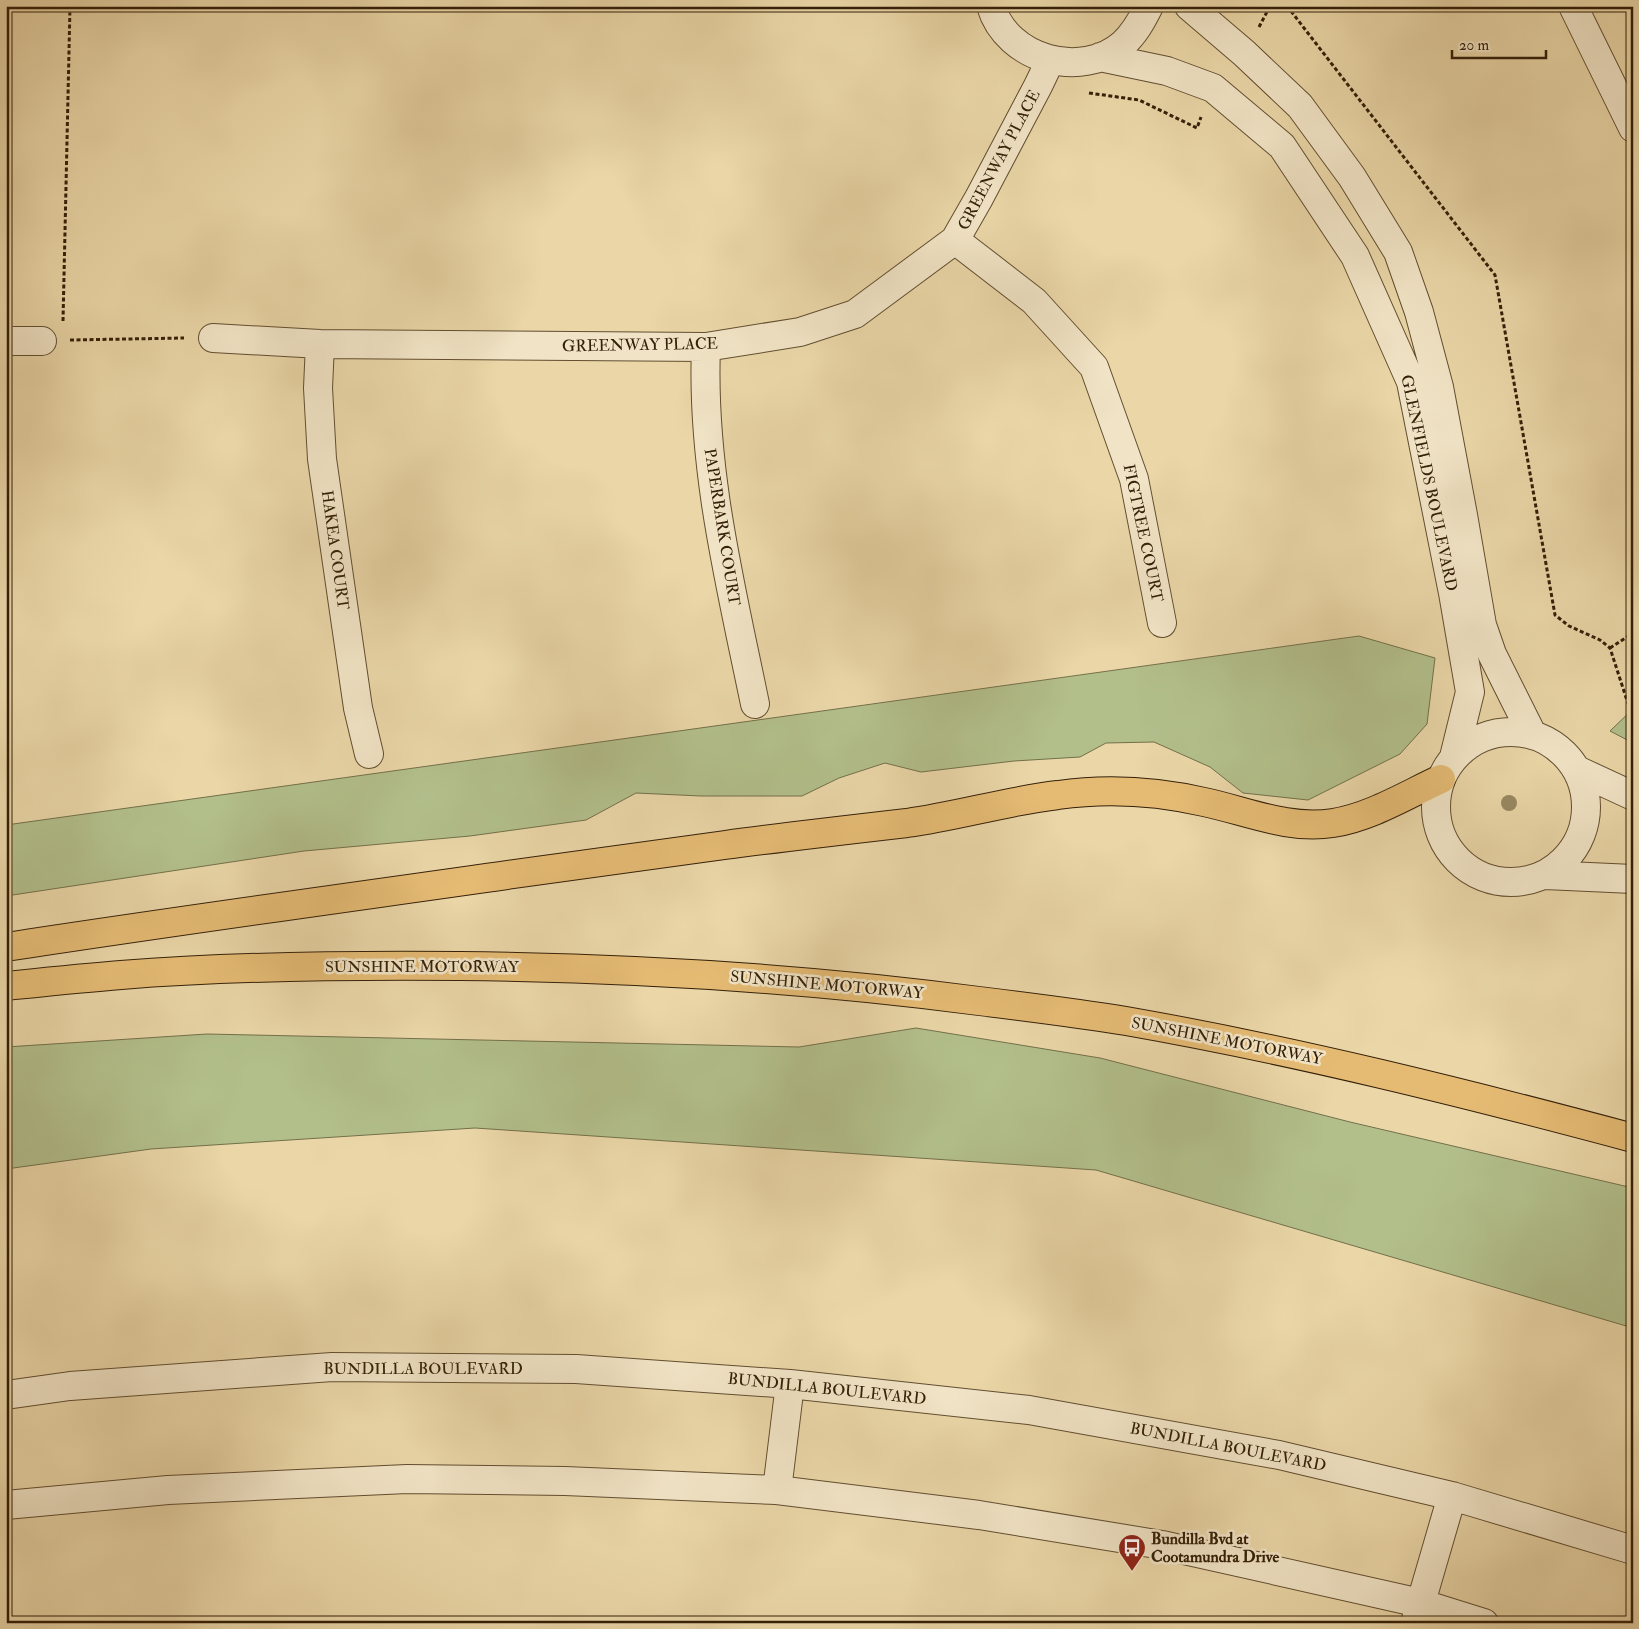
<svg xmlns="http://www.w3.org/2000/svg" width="1639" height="1629" viewBox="0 0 1639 1629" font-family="'IM FELL Double Pica',serif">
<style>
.green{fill:#b2bf8b;stroke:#73704a}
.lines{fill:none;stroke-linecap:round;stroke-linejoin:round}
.minor-casing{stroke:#624e30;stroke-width:30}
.tertiary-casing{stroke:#624e30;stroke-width:30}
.motorway-casing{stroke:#342009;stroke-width:30}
.path{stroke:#342009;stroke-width:3;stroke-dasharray:4 2.5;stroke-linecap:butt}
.minor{stroke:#f1e4c6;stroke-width:28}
.tertiary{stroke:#f1e4c6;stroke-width:28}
.motorway{stroke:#e5bb74;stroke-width:28}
.tree{fill:#988862}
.labels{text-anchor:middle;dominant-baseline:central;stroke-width:5;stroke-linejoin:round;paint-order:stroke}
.street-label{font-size:16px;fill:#342009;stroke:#f1e4c6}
.poi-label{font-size:16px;font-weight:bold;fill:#342009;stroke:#f1e4c6;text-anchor:start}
</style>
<rect width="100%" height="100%" fill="#ead6a7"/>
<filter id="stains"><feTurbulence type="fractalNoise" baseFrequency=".004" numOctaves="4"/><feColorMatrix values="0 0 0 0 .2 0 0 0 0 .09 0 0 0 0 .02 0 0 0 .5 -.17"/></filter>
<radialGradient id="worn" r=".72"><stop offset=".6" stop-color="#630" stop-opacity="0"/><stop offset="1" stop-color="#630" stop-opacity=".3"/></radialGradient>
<path class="green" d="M1359 636 1435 658 1427 724 1400 754 1308 800 1243 793 1210 767 1154 742 1106 743 1080 757 1014 761 921 772 885 763 839 778 802 796H701L636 793 586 820 470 836 304 851 6 896V825Z
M1633 709V743L1610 731Z
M916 1028 1100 1058 1350 1122 1633 1188V1328L1096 1170 475 1128 151 1149 6 1169V1047L207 1034 799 1047Z"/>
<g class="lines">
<defs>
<path id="minor" d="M1573 6 1633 128
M955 240 1034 301 1094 367 1134 479 1162 623
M213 338 320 344 706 347 800 332 855 314 955 240 979 198 1038 86 1050 61
M6 341H42
M320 344 318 388 322 459 358 708 369 754
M706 347C701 468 731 587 755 704
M6 1395 70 1386 332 1367 576 1369 790 1384 1029 1410 1279 1455 1452 1496 1633 1550
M777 1490 790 1384
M1415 1623 1452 1496"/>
<path id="tertiary" d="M991 6C1007 60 1082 80 1123 44 1135 33 1142 20 1149 6
M1189 6 1244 53 1300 106 1352 177 1398 252 1419 312 1439 387 1463 515 1482 625 1492 654 1532 734
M1100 57 1167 71 1213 88 1282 146 1355 256 1411 382 1453 593 1470 692 1454 757
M1436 807a75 75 0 1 1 150 0a75 75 0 1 1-150 0Z
M1577 770 1633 796
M1545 875 1633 879
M6 1505 168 1490 407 1479 565 1481 777 1490 979 1515 1162 1545 1420 1603 1484 1623"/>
<path id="motorway" d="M6 947C175 921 345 898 514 874 584 865 655 854 725 845 785 837 846 830 907 823 958 816 1007 801 1058 795 1107 788 1156 791 1204 802 1247 811 1288 830 1333 823 1371 817 1406 795 1441 779
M6 986C45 982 83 978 121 975 234 966 347 965 460 966 635 968 805 978 979 1001 1028 1007 1077 1013 1126 1021 1297 1051 1465 1093 1633 1138"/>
</defs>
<use href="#minor" class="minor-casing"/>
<use href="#tertiary" class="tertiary-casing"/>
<use href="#motorway" class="motorway-casing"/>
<path class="path" d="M1287 6 1495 275 1555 615 1569 626 1600 640 1610 648 1633 719
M1259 27 1270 6
M1089 93 1139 100 1197 128 1201 117
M63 321 70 6
M70 340 184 338
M1610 648 1633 633"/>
<use href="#minor" class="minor"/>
<use href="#tertiary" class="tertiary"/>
<use href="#motorway" class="motorway"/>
</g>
<circle class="tree" cx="1509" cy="803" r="8"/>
<defs>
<symbol id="bus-pin" viewBox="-11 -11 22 30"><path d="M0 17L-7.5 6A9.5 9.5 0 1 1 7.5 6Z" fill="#8f2418" stroke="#f1e4c6"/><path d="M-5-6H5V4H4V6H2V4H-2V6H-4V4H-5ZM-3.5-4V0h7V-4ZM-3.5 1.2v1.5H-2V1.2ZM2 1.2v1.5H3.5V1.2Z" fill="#fff"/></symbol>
</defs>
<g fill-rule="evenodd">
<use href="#bus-pin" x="1116" y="1532" width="32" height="43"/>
</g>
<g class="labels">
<g class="street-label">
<text transform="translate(999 160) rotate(-62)">GREENWAY PLACE</text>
<text transform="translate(640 345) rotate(-1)">GREENWAY PLACE</text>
<text transform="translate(1429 483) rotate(78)">GLENFIELDS BOULEVARD</text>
<text transform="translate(722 527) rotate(81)">PAPERBARK COURT</text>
<text transform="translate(1143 533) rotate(78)">FIGTREE COURT</text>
<text transform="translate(335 550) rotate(82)">HAKEA COURT</text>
<text x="422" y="967">SUNSHINE MOTORWAY</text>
<text transform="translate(827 985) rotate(5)">SUNSHINE MOTORWAY</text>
<text transform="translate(1227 1041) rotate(11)">SUNSHINE MOTORWAY</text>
<text x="423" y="1369">BUNDILLA BOULEVARD</text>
<text transform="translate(827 1389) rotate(6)">BUNDILLA BOULEVARD</text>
<text transform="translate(1228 1447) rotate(11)">BUNDILLA BOULEVARD</text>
</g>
<g class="poi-label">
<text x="1151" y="1539">Bundilla Bvd at<tspan x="1151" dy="18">Cootamundra Drive</tspan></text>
</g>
</g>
<rect width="1639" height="1629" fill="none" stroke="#ead6a7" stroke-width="25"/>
<rect x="8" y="8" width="1624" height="1614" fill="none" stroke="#342009" stroke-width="2.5"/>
<rect x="12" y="12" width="1614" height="1604" fill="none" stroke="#342009"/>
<path d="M1452 50v8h94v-8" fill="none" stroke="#342009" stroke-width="2.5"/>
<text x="1459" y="50" font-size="15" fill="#342009" stroke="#f1e4c6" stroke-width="4" paint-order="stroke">20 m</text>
<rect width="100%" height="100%" filter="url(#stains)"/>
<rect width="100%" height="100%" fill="url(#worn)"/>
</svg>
